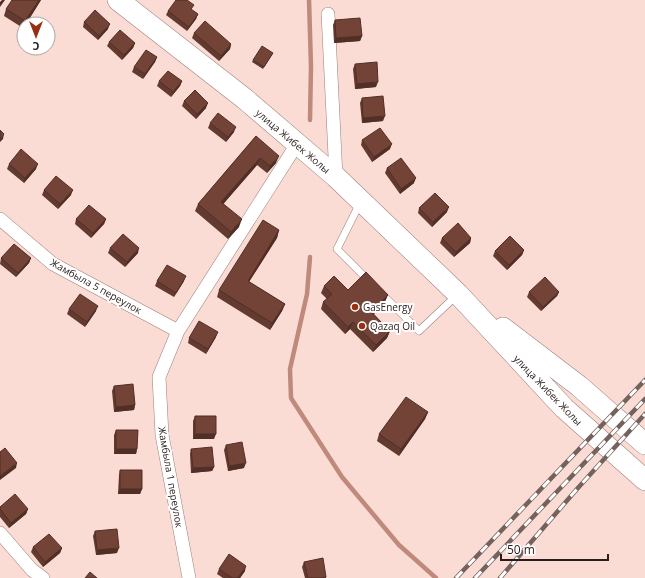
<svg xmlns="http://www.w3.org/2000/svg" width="645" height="578" viewBox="0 0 645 578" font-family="'Open Sans',sans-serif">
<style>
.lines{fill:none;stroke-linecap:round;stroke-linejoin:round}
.stream{stroke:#bf897b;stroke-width:4.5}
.lane-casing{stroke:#9b7f77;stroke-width:8}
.street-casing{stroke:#9b7f77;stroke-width:14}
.primary-casing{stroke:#9b7f77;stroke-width:22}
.lane{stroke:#fff;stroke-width:7}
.street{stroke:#fff;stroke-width:13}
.primary{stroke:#fff;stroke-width:21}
.rail-casing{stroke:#74625d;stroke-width:4.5}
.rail{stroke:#fff;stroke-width:3;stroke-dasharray:9;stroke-linecap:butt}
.wall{fill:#633a2f}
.shaded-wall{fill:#502f26}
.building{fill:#734337;stroke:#502f26}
.poi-dot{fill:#973013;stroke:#fff;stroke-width:1.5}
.labels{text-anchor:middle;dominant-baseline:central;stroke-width:4;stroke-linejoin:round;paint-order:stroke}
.street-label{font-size:10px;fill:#281d1a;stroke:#fff}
.poi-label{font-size:10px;fill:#281d1a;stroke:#fff;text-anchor:start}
</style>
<rect width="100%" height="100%" fill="#fbdcd4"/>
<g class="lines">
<path class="stream" d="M309 0 311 66 310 120
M310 257 307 294 290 369 291 398 342 477 399 545 436 578"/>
<defs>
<path id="lane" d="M360 203 337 249 370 282
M380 292 419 331 457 295"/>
<path id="street" d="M328 14 336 177
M0 219 53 264 178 331
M0 533 32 570 43 578
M189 578 162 435 159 377 178 331 297 144"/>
<path id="primary" d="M118 0 245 99 336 177 458 294 564 408 645 480
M503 328 579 386 645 444"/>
</defs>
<use href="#lane" class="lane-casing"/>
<use href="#street" class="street-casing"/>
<use href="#primary" class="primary-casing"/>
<use href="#lane" class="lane"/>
<use href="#street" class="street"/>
<use href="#primary" class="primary"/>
<defs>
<path id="rail" d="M456 578 645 380
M475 578 645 399
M500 578 577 489 645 414"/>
</defs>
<use href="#rail" class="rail-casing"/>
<use href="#rail" class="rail"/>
</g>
<path class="wall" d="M41 0 26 24H24V27L23 28 4 16 6 9Z
M168 11 198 14 196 19 187 31 166 15Z
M335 20 362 36 360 41 334 43 333 25Z
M84 22 108 29 98 40 83 27Z
M194 33 231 44 230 49 219 61 192 38Z
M109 42 135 43 133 48 122 60 107 46Z
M273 53 263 69 252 62 253 60Z
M157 57 155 62 143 79 132 72 134 67Z
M355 64 376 87 355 89 353 69Z
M159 81H182L180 86 171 97 157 86Z
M362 98 383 121 362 123 360 103Z
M184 101 206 108 196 119 182 106Z
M210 123 234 132 226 142 208 128Z
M256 136 276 163 267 173 257 165 223 204 239 227 228 239 195 211 198 204Z
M362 140 390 149 372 162 361 145Z
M9 164 36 169 24 183 7 169Z
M387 168 414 183 400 194 385 173Z
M44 190 71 195 58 209 42 195Z
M419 208 447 212 432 227 418 213Z
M76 219H106L104 224 91 238 75 224Z
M279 230 277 238 249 282 285 304 282 311 270 330 217 297 219 290Z
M442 238H471L470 243 454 257 440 243Z
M110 248 138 253 125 267 108 253Z
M524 250 522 255 507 270 493 256 495 251Z
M1 258H31L29 263 16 277 0 264Z
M157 281H184L174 297 155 286Z
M324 286 348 290 385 302 374 314 390 331 387 338 373 352 350 329 345 334 321 309 323 302 327 299 321 293Z
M529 292H559L557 296 541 311 527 297Z
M69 309 96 311 85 327 67 314Z
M216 337 206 354 188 343 189 338Z
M114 386 135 405 134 410 114 412 112 391Z
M428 412 425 419 399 456 377 441 379 434Z
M195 416 214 439H193V421Z
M116 430 137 449 136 454H114V435Z
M226 445 244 468 228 471 224 450Z
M191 449 214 467 212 471 191 473 190 454Z
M120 470 142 489 140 494H118L119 475Z
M0 507 28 509 26 514 9 528 0 517Z
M95 531 117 553 96 555 93 536Z
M33 547 62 548 60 553 43 567 31 552Z
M304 562 326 577V578H305L302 567Z
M219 569 245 571 240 578H223L217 574Z"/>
<path class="shaded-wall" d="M2 0H5L0 7V2Z
M39 0H41L26 24H24L25 21Z
M198 14 196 19 187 31 189 27Z
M110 24 108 29 98 40 99 36Z
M362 36 360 41 334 43 336 38Z
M135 43 133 48 122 60 124 55Z
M231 44 230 49 219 61 221 56Z
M157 57 155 62 143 79 145 74Z
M182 81 180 86 171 97 173 92Z
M378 82 376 87 355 89 357 84Z
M208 103 206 108 196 119 197 114Z
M385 116 383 121 362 123 363 118Z
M236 127 234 132 226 142 228 137Z
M4 134 3 139 0 142V139Z
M392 144 390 149 372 162 374 157Z
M279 156 276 163 267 173 270 166Z
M260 158 257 165 219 209 221 202Z
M38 164 36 169 24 183 25 178Z
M416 178 414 183 400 194 401 189Z
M73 190 71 195 58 209 60 204Z
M449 207 447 212 432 227 433 222Z
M106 219 104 224 91 238 93 233Z
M242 219 239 227 228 239 231 232Z
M279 230 277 238 245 288 248 281Z
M471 238 470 243 454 257 456 252Z
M139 248 138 253 125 267 127 262Z
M524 250 522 255 507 270 509 265Z
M31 258 29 263 16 277 18 273Z
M186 276 184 281 174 297 176 293Z
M559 292 557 296 541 311 543 307Z
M388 295 385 302 369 319 371 312Z
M285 304 282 311 270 330 272 323Z
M98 306 96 311 85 327 87 322Z
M353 322 350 329 345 334 348 327Z
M390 331 387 338 373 352 376 345Z
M218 332 216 337 206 354 208 349Z
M135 405 134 410 114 412 116 407Z
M428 412 425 419 399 456 401 449Z
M195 434H216L214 439H193Z
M116 449H137L136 454H114Z
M17 463 16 468 0 480V476Z
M246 463 244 468 228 471 229 466Z
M214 467 212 471 191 473 193 468Z
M120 489H142L140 494H118Z
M28 509 26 514 9 528 11 523Z
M62 548 60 553 43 567 45 562Z
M119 548 117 553 96 555 97 550Z
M246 566 245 571 240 578H238Z"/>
<path class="building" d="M12 0H39L25 21 6 9Z
M176 0H187L194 5 191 9 198 14 189 27 168 11Z
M95 10 110 24 99 36 84 22Z
M360 18 362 36 336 38 335 20Z
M205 21 231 44 221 56 194 33Z
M120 30 135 43 124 55 109 42Z
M262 46 273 53 264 67 253 60Z
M146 50 157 57 145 74 134 67Z
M377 62 378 82 357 84 355 64Z
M168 71 182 81 173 92 159 81Z
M195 90 208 103 197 114 184 101Z
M383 96 385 116 363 118 362 98Z
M218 113 236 127 228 137 210 123Z
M380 128 392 144 374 157 362 140Z
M0 130 4 134 0 139Z
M256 136 279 156 270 166 260 158 221 202 242 219 231 232 198 204Z
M21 149 38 164 25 178 9 164Z
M401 158 416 178 401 189 387 168Z
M56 176 73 190 60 204 44 190Z
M435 193 449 207 433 222 419 208Z
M89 205 106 219 93 233 76 219Z
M263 220 279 230 248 281 285 304 272 323 219 290Z
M458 223 471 238 456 252 442 238Z
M123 234 139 248 127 262 110 248Z
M510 236 524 250 509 265 495 251Z
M14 244 31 258 18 273 1 258Z
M167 265 186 276 176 293 157 281Z
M366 272 388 295 371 312 390 331 376 345 353 322 348 327 323 302 332 294 324 286 334 276 348 290Z
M545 277 559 292 543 307 529 292Z
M80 294 98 306 87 322 69 309Z
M199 321 218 332 208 349 189 338Z
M133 384 135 405 116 407 114 386Z
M406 397 428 412 401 449 379 434Z
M195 416H216V434H195Z
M116 430H138L137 449H116Z
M242 442 246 463 229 466 226 445Z
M212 447 214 467 193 468 191 449Z
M5 448 17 463 0 476V452Z
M120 470H142V489H120Z
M15 494 28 509 11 523 0 509V507Z
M117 529 119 548 97 550 95 531Z
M49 534 62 548 45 562 33 547Z
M229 554 246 566 238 578H232L219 569Z
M323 558 326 577 321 578H308L304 562Z
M90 572 97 578H85Z"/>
<g class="poi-dot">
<circle cx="355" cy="307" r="4"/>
<circle cx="362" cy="326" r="4"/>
</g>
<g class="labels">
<g class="street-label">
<text transform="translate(293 141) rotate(40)">улица Жибек Жолы</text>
<text transform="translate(96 286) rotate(29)">Жамбыла 5 переулок</text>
<text transform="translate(548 390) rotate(46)">улица Жибек Жолы</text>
<text transform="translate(171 477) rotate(80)">Жамбыла 1 переулок</text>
</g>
<g class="poi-label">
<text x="363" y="307">GasEnergy</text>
<text x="370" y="326">Qazaq Oil</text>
</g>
</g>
<g transform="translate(36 36) rotate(180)"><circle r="19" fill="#ffffff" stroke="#a9a5a3"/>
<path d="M0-3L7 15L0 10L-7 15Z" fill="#973013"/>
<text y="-6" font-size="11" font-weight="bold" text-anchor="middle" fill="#281d1a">С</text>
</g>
<path d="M501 554v6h107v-6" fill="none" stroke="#281d1a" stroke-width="2"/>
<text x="507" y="554" font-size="12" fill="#281d1a" stroke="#ffffff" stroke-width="3" paint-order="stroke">50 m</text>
</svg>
